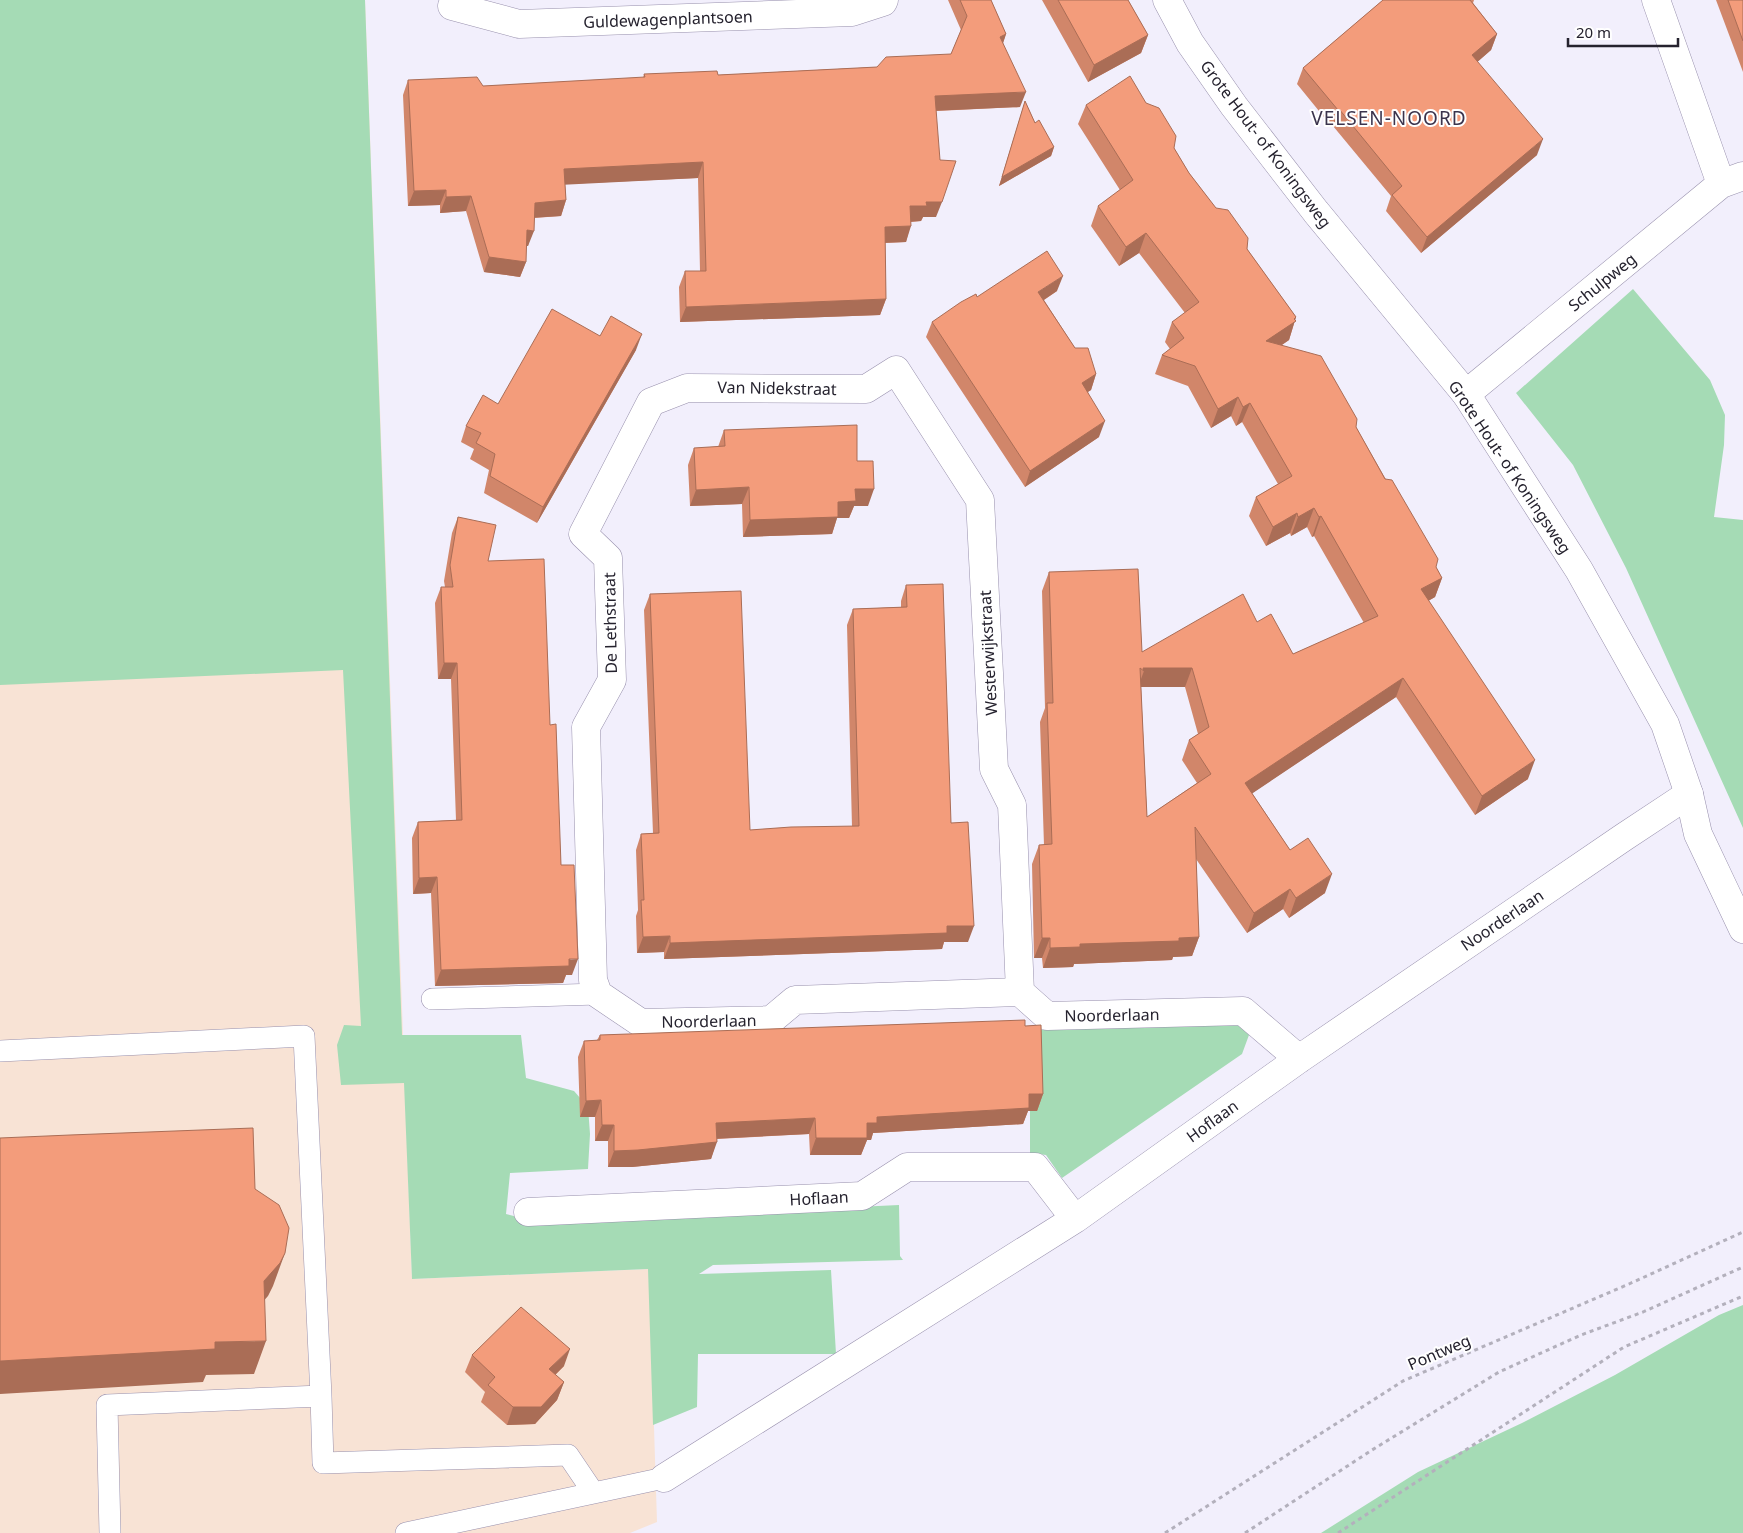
<svg xmlns="http://www.w3.org/2000/svg" width="1743" height="1533" viewBox="0 0 1743 1533" font-family="'Noto Sans',sans-serif">
<style>
.industrial{fill:#f8e3d5}
.green{fill:#a5dbb5}
.lines{fill:none;stroke-linecap:round;stroke-linejoin:round}
.lane-casing{stroke:#9890ad;stroke-width:22}
.street-casing{stroke:#9890ad;stroke-width:29}
.secondary-casing{stroke:#9890ad;stroke-width:29}
.path{stroke:#b3b0bc;stroke-width:3;stroke-dasharray:4 4;stroke-linecap:butt}
.lane{stroke:#fff;stroke-width:21}
.street{stroke:#fff;stroke-width:28}
.secondary{stroke:#fff;stroke-width:28}
.wall{fill:#d1866a;fill-rule:evenodd}
.shaded-wall{fill:#aa6d56}
.building{fill:#f39c7b;stroke:#aa6d56;fill-rule:evenodd}
.labels{text-anchor:middle;dominant-baseline:central;stroke-width:4;stroke-linejoin:round;paint-order:stroke}
.street-label{font-size:16px;fill:#25222e;stroke:#fff}
.quarter-label{font-size:19px;letter-spacing:1px;fill:#3b344d;stroke:#fff}
</style>
<rect width="100%" height="100%" fill="#f2effc"/>
<path class="industrial" d="M0 0H365L412 1279 649 1269 657 1522 630 1533H0Z"/>
<path class="green" d="M0 0H365L402 1035H521L526 1078 574 1091 588 1107 590 1134 588 1169 510 1173 506 1214 536 1222 899 1205 900 1256 903 1260 713 1265 699 1274 831 1270 836 1354H698L697 1407 653 1425 648 1269 412 1279 404 1083 341 1085 337 1045 344 1025 361 1026 343 670 0 685Z
M1633 289 1710 380 1725 415 1724 445 1714 517 1743 520V828L1626 568 1573 465 1516 393Z
M1240 1024 1249 1035 1242 1054 1062 1178 1046 1155 1030 1153V1030Z
M1743 1305V1533H1321L1418 1472 1522 1423 1615 1375 1719 1315Z"/>
<g class="lines">
<defs>
<path id="lane" d="M432 999 598 994
M0 1051 304 1036 321 1396 107 1405 110 1533
M321 1396 323 1463 568 1455 593 1492
M406 1533 664 1478"/>
<path id="street" d="M1656 0 1721 184
M452 6 519 24 852 12 883 2 884 0
M1466 394 1721 184 1743 176
M1020 992 1012 805 994 769 980 500 896 370 866 389 687 388 651 402 583 534 608 558 612 680 586 727 593 980 598 994 641 1023 771 1020 795 1000 1020 992 1047 1016 1243 1011 1299 1059
M528 1212 862 1196 907 1167H1035L1075 1219
M664 1478 1075 1219 1299 1059 1624 837 1689 794"/>
<path id="secondary" d="M1167 0 1190 43 1234 106 1316 212 1466 394 1579 570 1665 724 1689 794 1698 834 1743 929"/>
</defs>
<use href="#lane" class="lane-casing"/>
<use href="#street" class="street-casing"/>
<use href="#secondary" class="secondary-casing"/>
<path class="path" d="M1165 1533 1403 1381 1629 1284 1743 1232
M1245 1533 1372 1450 1499 1372 1581 1335 1643 1312 1743 1267
M1338 1533 1624 1347 1743 1296"/>
<use href="#lane" class="lane"/>
<use href="#street" class="street"/>
<use href="#secondary" class="secondary"/>
</g>
<path class="wall" d="M948 0H991L1006 34 1003 43 1020 107 936 111V217H923L921 221 911 222 906 242 885 243 886 299 880 315 680 322 679 287 685 271H700L698 178 565 184 566 200 561 216 534 218 528 246H526V262L520 277 484 272 466 211 440 213V205L408 206 403 95 408 80 483 86 643 78 644 74 718 75 877 67 951 54 961 30Z
M1042 0H1128L1148 35 1141 53 1088 82Z
M1383 0H1474L1473 3 1497 34 1491 50 1477 62 1537 155 1421 253 1386 211 1391 196 1333 126 1332 127 1297 84 1303 68Z
M1716 0H1743V72Z
M1025 101 1035 123 1054 147 1051 156 999 186Z
M1086 105 1174 148 1189 173 1247 249 1296 317 1289 340 1282 345 1356 427 1436 567 1442 578 1435 597 1428 601 1528 779 1475 815 1396 697 1252 793 1290 850 1325 893 1289 918 1283 909 1247 933 1196 859 1199 937 1192 956 1173 957 1172 960 1074 964 1073 967 1043 968 1042 958H1034L1032 864 1039 845H1044L1040 722 1045 708 1042 591 1049 572 1142 652 1257 622 1293 654 1364 623 1314 536 1312 537 1307 527 1291 536 1290 533 1266 546 1249 516 1256 497 1278 484 1242 422 1236 426 1231 416 1211 428 1188 386 1155 374 1162 355 1170 349 1165 342 1172 322 1185 313 1139 253 1119 266 1091 226 1098 206 1120 190 1078 124ZM1141 687H1185L1198 734 1189 740 1182 760 1197 783 1147 817Z
M1057 291 1044 300 1075 348 1096 374 1091 390 1088 392 1099 437 1025 487 926 337 932 322 977 297Z
M600 336 636 350 537 523 484 493 489 470 470 459 474 449 461 442 466 426 498 404Z
M724 430 857 461 868 506H854L849 518H837L832 534 743 537 742 504 690 506 688 465 694 448 718 447Z
M458 517 488 561 550 725 561 865 572 975H566L563 983 435 986 431 893 413 894 412 838 418 822 456 820 451 679H438L435 603 441 587H445L444 581 452 533Z
M906 585 951 823 968 942H944L942 949 664 959V952L637 953 636 916 638 910 636 850 641 834 653 833 644 610 650 594 750 830 852 827 847 625 853 609 901 607V601Z
M1025 1026 1043 1094 1037 1111H1028L1023 1124 873 1133 871 1140H867L861 1155H810L809 1134 717 1139 711 1159 632 1167H608V1141H595V1117H580L578 1057 584 1041 597 1040 600 1035Z
M472 1355 564 1366 555 1375 564 1382 557 1400 535 1424 507 1425 481 1402 485 1392 465 1372Z"/>
<path class="shaded-wall" d="M1006 34 1001 49 1000 37Z
M1497 34 1491 50 1466 72 1472 55Z
M1148 35 1141 53 1088 82 1094 65Z
M1026 92 1020 107 930 111 935 96Z
M1339 109 1333 126 1332 127 1338 110Z
M1543 139 1537 155 1421 253 1427 237Z
M1054 147 1051 156 999 186 1002 177Z
M703 162 698 178 559 185 564 169Z
M446 190 440 205 408 206 414 191Z
M471 196 466 211 440 213 446 197Z
M566 200 561 216 529 218 535 203Z
M926 202H942L936 217H923L921 221 905 222 910 206Z
M911 226 906 242 879 243 885 227Z
M527 230 534 231 528 246H521Z
M1146 233 1139 253 1119 266 1126 247Z
M489 257 526 262 520 277 484 272Z
M1063 276 1057 291 1033 307 1038 292Z
M886 299 880 315 680 322 686 307Z
M1296 317 1289 340 1259 360 1266 341Z
M642 334 636 350 537 523 543 507Z
M1096 374 1091 390 1077 398 1082 383Z
M1238 397 1231 416 1211 428 1218 409Z
M1250 403 1242 422 1236 426 1243 407Z
M1105 421 1099 437 1025 487 1030 471Z
M749 487 742 504 690 506 696 490Z
M855 489H874L868 506H854L849 518H837L832 534 743 537 750 520 838 502Z
M1314 508 1307 527 1291 536 1298 517Z
M1297 513 1290 533 1266 546 1273 527Z
M1321 516 1314 536 1312 537 1319 517Z
M1442 578 1435 597 1414 609 1421 589Z
M444 663H457L451 679H438Z
M1143 668H1192L1185 687H1138L1144 671Z
M1403 678 1396 697 1238 803 1245 783Z
M1535 760 1528 779 1475 815 1482 796Z
M1332 874 1325 893 1289 918 1296 898Z
M437 877 431 893 413 894 419 878Z
M1290 889 1283 909 1247 933 1254 913Z
M947 926H974L968 942H944L942 949 664 959 670 943Z
M670 936 664 952 637 953 643 937Z
M1199 937 1192 956 1173 957 1172 960 1074 964 1073 967 1043 968 1050 948 1080 944Z
M1042 938H1050L1042 958H1034Z
M578 959 572 975H566L563 983 435 986 441 970Z
M1029 1094H1043L1037 1111H1028L1023 1124 873 1133 871 1140H867L861 1155H810L816 1138 867 1123 877 1117Z
M601 1100 595 1117H580L586 1101Z
M815 1118 809 1134 710 1139 716 1123Z
M602 1125H614L608 1141H595Z
M717 1142 711 1159 632 1167H608L614 1151Z
M285 1253 273 1286 268 1296 252 1314 264 1281Z
M266 1341 254 1374 206 1375 203 1382 0 1394V1361L215 1342Z
M570 1349 564 1366 543 1387 549 1369Z
M564 1382 557 1400 535 1424 507 1425 513 1407Z"/>
<path class="building" d="M960 0H991L1006 34 1000 37 1026 92 935 96 940 160 956 161 942 202H926L927 206H910L911 226 885 227 886 299 686 307 685 271H706L703 162 564 169 566 200 535 203 534 231 527 230 526 262 489 257 471 196 446 197V190L414 191 408 80 477 77 483 86 645 77 644 74 717 71 718 75 877 67 886 57 951 54 967 16Z
M1058 0H1128L1148 35 1094 65Z
M1383 0H1470L1497 34 1472 55 1543 139 1427 237 1392 195 1402 186 1339 109 1338 110 1303 68Z
M1728 0H1743V41Z
M1130 76 1146 103 1159 108 1176 136 1174 148 1189 173 1216 208 1228 210 1248 238 1247 249 1296 317 1294 319 1296 321 1266 341 1321 356 1357 419 1356 427 1385 479 1392 480 1438 559 1436 567 1442 578 1421 589 1535 760 1482 796 1403 678 1245 783 1290 850 1308 838 1332 874 1296 898 1290 889 1254 913 1195 827 1199 937 1179 938V941L1080 944V947L1050 948V938H1042L1039 845 1052 844 1047 703H1053L1049 572 1138 569 1142 652 1243 594 1257 622 1271 614 1293 654 1378 616 1321 516 1319 517 1314 508 1298 517 1297 513 1273 527 1256 497 1292 476 1250 403 1243 407 1238 397 1218 409 1195 366 1162 355 1184 338 1172 322 1199 302 1146 233 1126 247 1098 206 1133 180 1086 105ZM1140 668 1144 671 1143 668H1192L1209 727 1189 740 1211 774 1147 817Z
M1025 101 1035 123 1039 120 1054 147 1002 177Z
M1047 251 1063 276 1038 292 1075 348H1088L1096 374 1082 383 1105 421 1030 471 932 322 961 302 976 294 977 297Z
M552 309 600 336 611 316 642 334 543 507 490 476 495 454 476 443 481 433 466 426 483 395 498 404Z
M857 425V461H873L874 489H855L856 501 838 502V517L750 520 749 487 696 490 694 448 725 446 724 430Z
M458 517 496 525 488 561 544 559 550 725 556 724 561 865H574L578 959H569V966L441 970 437 877 419 878 418 822 462 820 457 663H444L441 587H453L450 565Z
M943 584 951 823 968 822 974 926H947V933L670 943V936L643 937 641 900H644L641 834 659 833 650 594 741 591 750 830 791 827 859 826 853 609 907 607 906 585Z
M1025 1020V1026L1041 1025 1043 1094H1029V1108L877 1117V1123H867V1138H816L815 1118 716 1123 717 1142 638 1150 614 1151V1125H602L601 1100 586 1101 584 1041 600 1040V1035Z
M253 1128 255 1189 279 1205 289 1228 285 1253 280 1263 264 1281 266 1341 215 1342V1349L0 1361V1138L70 1135Z
M521 1307 570 1349 549 1369 564 1382 541 1407H513L488 1385 495 1377 472 1355Z"/>
<g class="labels">
<g class="street-label">
<text transform="translate(668 19) rotate(-2)">Guldewagenplantsoen</text>
<text transform="translate(1266 144) rotate(53)">Grote Hout- of Koningsweg</text>
<text transform="translate(1602 282) rotate(-39)">Schulpweg</text>
<text transform="translate(777 388) rotate(1)">Van Nidekstraat</text>
<text transform="translate(1510 467) rotate(56)">Grote Hout- of Koningsweg</text>
<text transform="translate(610 623) rotate(-91)">De Lethstraat</text>
<text transform="translate(988 653) rotate(-93)">Westerwijkstraat</text>
<text transform="translate(1502 920) rotate(-34)">Noorderlaan</text>
<text transform="translate(1112 1015) rotate(-1)">Noorderlaan</text>
<text transform="translate(709 1021) rotate(-1)">Noorderlaan</text>
<text transform="translate(1212 1121) rotate(-36)">Hoflaan</text>
<text transform="translate(819 1198) rotate(-3)">Hoflaan</text>
<text transform="translate(1439 1352) rotate(-23)">Pontweg</text>
</g>
<g class="quarter-label">
<text x="1389" y="118">VELSEN-NOORD</text>
</g>
</g>
<path d="M1568 38v8h110v-8" fill="none" stroke="#25222e" stroke-width="2.5"/>
<text x="1576" y="38" font-size="15" fill="#25222e" stroke="#ffffff" stroke-width="4" paint-order="stroke">20 m</text>
</svg>
